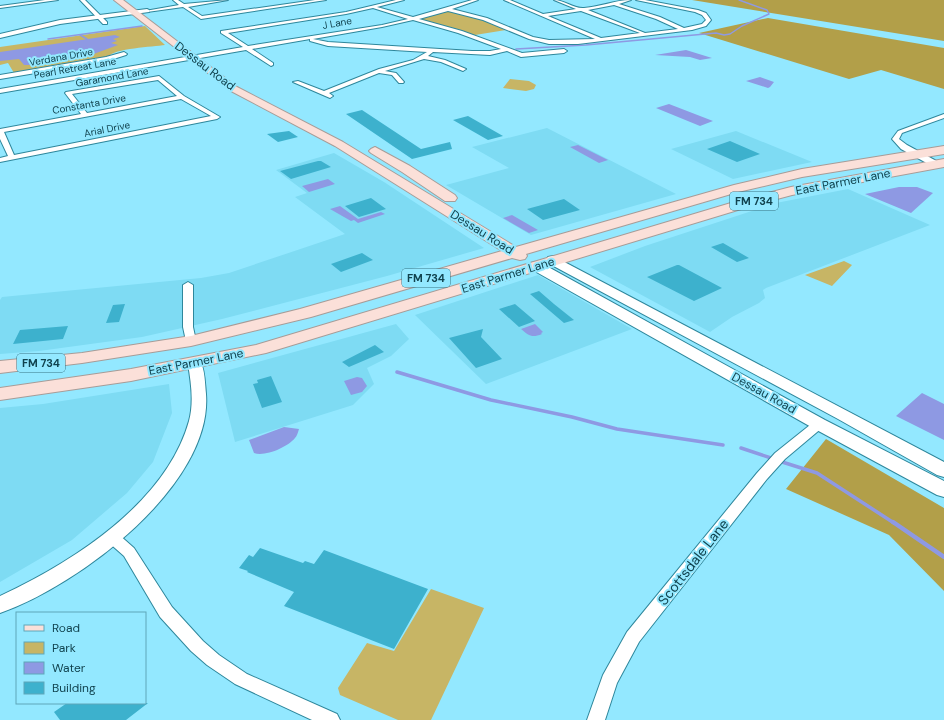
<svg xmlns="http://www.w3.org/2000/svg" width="944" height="720" viewBox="0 0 944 720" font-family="'DM Sans',sans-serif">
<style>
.built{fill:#7edbf3}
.green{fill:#c7b565}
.forest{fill:#b29f49}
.water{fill:#8e99e3}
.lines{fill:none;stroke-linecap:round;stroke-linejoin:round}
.stream-far2{stroke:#8e99e3;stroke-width:1.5}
.stream-far1{stroke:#8e99e3;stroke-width:3.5}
.stream{stroke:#8e99e3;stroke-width:4.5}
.building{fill:#3db1cd}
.minor-casing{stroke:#2e879c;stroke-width:2}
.tertiary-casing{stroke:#2e879c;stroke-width:2}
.secondary-casing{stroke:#2e879c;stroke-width:2}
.primary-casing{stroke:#a79c98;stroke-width:2}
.minor{fill:#fff;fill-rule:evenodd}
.tertiary{fill:#fff;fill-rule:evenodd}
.secondary{fill:#fff;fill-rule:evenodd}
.primary{fill:#fbe0d9;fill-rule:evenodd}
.labels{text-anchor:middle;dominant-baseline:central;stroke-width:4;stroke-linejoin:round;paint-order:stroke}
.far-street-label{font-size:10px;fill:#11434f;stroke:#93e8ff}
.shield{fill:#93e8ff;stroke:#387484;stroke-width:1}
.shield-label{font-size:11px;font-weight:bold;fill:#11434f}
.street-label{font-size:12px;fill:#11434f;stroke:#93e8ff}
.near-street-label{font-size:14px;fill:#11434f;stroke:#93e8ff}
</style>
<rect width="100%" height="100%" fill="#93e8ff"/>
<path class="built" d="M547 128 676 194 531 235 446 185 509 168 472 147Z
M736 131 812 162 733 179 671 149Z
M334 153 384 182 484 248 387 276 222 319 142 337 39 351 0 354V300L2 297 201 278 229 273 345 234 295 197 307 193 276 170Z
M848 189 930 225 766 288 763 290 765 298 759 303 732 317 710 332 590 267 645 246 776 203Z
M538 275 632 329 486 384 415 315Z
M396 324 409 339 391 356 367 368 374 384 353 405 235 442 218 373Z
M169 384 172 413 153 462 127 493 72 540 0 582V408L43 404Z"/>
<path class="green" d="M448 11 482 20 506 30 475 35 419 19Z
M145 26 165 45C153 47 114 48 108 57L14 73 8 63 0 65V47Z
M510 79 529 81 536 85 534 89 526 91 503 88Z
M844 261 852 265 832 286 805 275Z
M431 589 484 608 431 720H398L340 695 338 688 367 643 394 651Z"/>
<path class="forest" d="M692 0H944V41Z
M768 18 944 48V89L881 70 849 79 699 33Z
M826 439 944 508V591L889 535 786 489Z"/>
<path class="water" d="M115 35 120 37 113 39 117 41 111 43 118 45 91 55 33 65H24L19 59 0 61V52Z
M686 50 712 58 700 60 690 57 655 55Z
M760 77 774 82 770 87 768 88 746 81Z
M669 104 713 121 700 126 656 108Z
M578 145 608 160 599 163 570 147Z
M328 179 335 184 309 192 302 186Z
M899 187H917L933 193 911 213 865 194Z
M340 206 358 219 381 212 385 214 358 223 354 220 351 221 330 209Z
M512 215 538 230 529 233 503 218Z
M535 324 543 332 541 333 542 334C532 338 529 336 521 329Z
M357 377 362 378 367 386 362 392 351 395 344 381Z
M922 393 944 404V440L896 416Z
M284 427 299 429C298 432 297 436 295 438 288 447 265 457 254 453L249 440Z"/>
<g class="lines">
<path class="stream-far2" d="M80 35 87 39
M48 39 142 26
M516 49 586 45 716 33 724 35 730 34 742 26 769 14 767 10 739 0"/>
<path class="stream-far1" d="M397 372 491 400 572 417 617 429 723 445
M741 448 774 459
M779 461 817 473 894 523"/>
<path class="stream" d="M893 522 944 557"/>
</g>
<path class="building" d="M362 110 421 149 450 142 452 149 412 159 346 114Z
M468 116 503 136 488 140 453 120Z
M289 131 298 137 278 142 267 134Z
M730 141 760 154 737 162 707 149Z
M318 161H321L331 167 291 179 280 171Z
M371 198 386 209 359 217 345 206Z
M564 199 580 210 543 220 527 209Z
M723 243 749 258 737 262 711 247Z
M362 253 373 260 341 272 331 264Z
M677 265H679L722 288 694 301 647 277Z
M539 291 554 304 574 320 564 323 530 294Z
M125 304 119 322 106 323 113 305Z
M515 304 535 321 519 327 499 309Z
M68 326 63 339 13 344 20 330Z
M483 329 481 337 502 359 476 368 449 338Z
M375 345 384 352 349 367 342 362Z
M271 376 282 402 262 408 253 384 258 383 257 380Z
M260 548 303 563 305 561 314 564 324 550 428 589 394 649 284 606 294 592 247 572 248 571 239 568 249 555 253 557Z
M67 703H148L126 720H60L54 712Z"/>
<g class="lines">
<defs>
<path id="minor" d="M45 0H58L0 8V6Z
M80 0H85L107 22V24H103Z
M173 0H178L184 4 228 0 188 7 202 16 315 0H326L201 19 183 7 147 12 145 11 179 5Z
M396 0H404L377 7 413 17 472 0H478L452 9 487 18 533 37 549 40 595 39 504 0H510L543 14 576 9 554 0C564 0 574 9 584 8 600 7 615 0 631 0L619 4 660 17 684 28 702 24 706 20 702 15 695 12 636 0H645L698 10 706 13 711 20 706 26 692 30 578 44H549L529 39 483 20 448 11 419 19 462 31 522 53 564 49 567 51 564 53 521 57 507 51 490 55 433 52 428 56 445 60 466 69 463 71 441 62 424 59 385 71 396 73 404 82 403 83H399L392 75 379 73 329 93 333 96 330 98 293 82 298 81 324 91 379 69 413 60 427 52 328 46 310 41V39L252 49 273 63V65L271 66 246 50 0 93V89L243 47 221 33V31L346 12ZM614 5 656 19 678 29 645 33 588 10ZM373 8 408 19 382 25 248 46 228 33 346 14ZM581 11 640 33 601 38 548 16ZM413 20 458 33 501 49 490 51H472L328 42 313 39 382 27Z
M124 52 127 54 126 55 107 61 0 79V75L106 57Z
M159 76 184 96 220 117 217 119 0 162V158L8 156 0 139V129L81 114 65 93 66 92ZM158 80 177 96 87 113 72 94ZM181 99 211 116 14 155 4 132Z
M944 114V118L902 133 899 139 907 145 940 163V167H934L901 149 892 139 898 131Z
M188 282 193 285V327L196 341 191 344 186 341 183 327V285Z
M819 420 823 421 825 424 823 427 785 459 767 479 639 642 617 683 605 720H587L603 675 627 632 757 473 775 453 815 421Z
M112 531 117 533 134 548 172 607 203 641 219 655 247 674 337 714 340 720H312L235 684 207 665 191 651 160 617 124 556 107 541 105 537 107 533Z"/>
<path id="tertiary" d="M147 9 149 10V12L60 24 0 38V34L60 20Z
M195 360 200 361C205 369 205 384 206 394 213 485 78 586 0 613V596C73 562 166 503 189 421 194 403 191 382 188 364L190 361Z"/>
<path id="secondary" d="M553 256 944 462V477L937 475 838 419 548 263 546 260 548 257Z
M536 262 541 263 825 420 944 481V497L937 495 813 428 531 269 529 266 531 263Z"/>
<path id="primary" d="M114 0H123L237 87 343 142 516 247 734 185 802 169 944 146V154L802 177 738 192 526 254 527 256 525 259 520 260 512 258 311 317 191 346 82 363 0 373V361L82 353 191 336 300 309 502 251 335 146 231 91Z
M375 147 410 166 455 195 457 198 455 201H445L402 172 371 153 369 151 371 149Z
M944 159V167L792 195 751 206 266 353 131 381 0 400V388L131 369 256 345 741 200 791 187Z"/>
</defs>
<use href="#minor" class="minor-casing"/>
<use href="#tertiary" class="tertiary-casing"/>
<use href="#secondary" class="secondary-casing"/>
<use href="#primary" class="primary-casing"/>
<use href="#minor" class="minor"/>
<use href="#tertiary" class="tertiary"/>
<use href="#secondary" class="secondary"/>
<use href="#primary" class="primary"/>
</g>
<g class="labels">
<g class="far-street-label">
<text transform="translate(337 23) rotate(-10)">J Lane</text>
<text transform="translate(61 57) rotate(-10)">Verdana Drive</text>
<text transform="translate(75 68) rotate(-10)">Pearl Retreat Lane</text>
<text transform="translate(112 77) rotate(-10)">Garamond Lane</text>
<text transform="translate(89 104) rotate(-10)">Constanta Drive</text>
<text transform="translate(107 129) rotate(-11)">Arial Drive</text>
</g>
<g class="shield">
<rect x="730" y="192" width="48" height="18" rx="3"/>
<rect x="402" y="269" width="48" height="18" rx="3"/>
<rect x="17" y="354" width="48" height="18" rx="3"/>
</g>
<g class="shield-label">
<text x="754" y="201">FM 734</text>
<text x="426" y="278">FM 734</text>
<text x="41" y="363">FM 734</text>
</g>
<g class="street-label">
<text transform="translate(205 66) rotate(37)">Dessau Road</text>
<text transform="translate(843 182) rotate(-11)">East Parmer Lane</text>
<text transform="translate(482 232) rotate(32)">Dessau Road</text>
<text transform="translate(508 275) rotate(-17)">East Parmer Lane</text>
<text transform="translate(196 362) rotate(-11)">East Parmer Lane</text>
<text transform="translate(764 393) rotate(29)">Dessau Road</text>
</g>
<g class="near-street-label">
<text transform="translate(693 562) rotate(-52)">Scottsdale Lane</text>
</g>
</g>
<rect x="16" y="612" width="130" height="92" fill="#93e8ff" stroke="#5fa6b9"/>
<rect x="24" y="625" width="20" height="6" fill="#fbe0d9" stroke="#5fa6b9"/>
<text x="52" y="632" font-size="12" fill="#11434f">Road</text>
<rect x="24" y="642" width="20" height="12" fill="#c7b565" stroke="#5fa6b9"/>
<text x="52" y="652" font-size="12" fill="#11434f">Park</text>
<rect x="24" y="662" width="20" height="12" fill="#8e99e3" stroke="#5fa6b9"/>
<text x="52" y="672" font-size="12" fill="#11434f">Water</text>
<rect x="24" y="682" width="20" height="12" fill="#3db1cd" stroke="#5fa6b9"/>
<text x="52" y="692" font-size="12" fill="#11434f">Building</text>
</svg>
